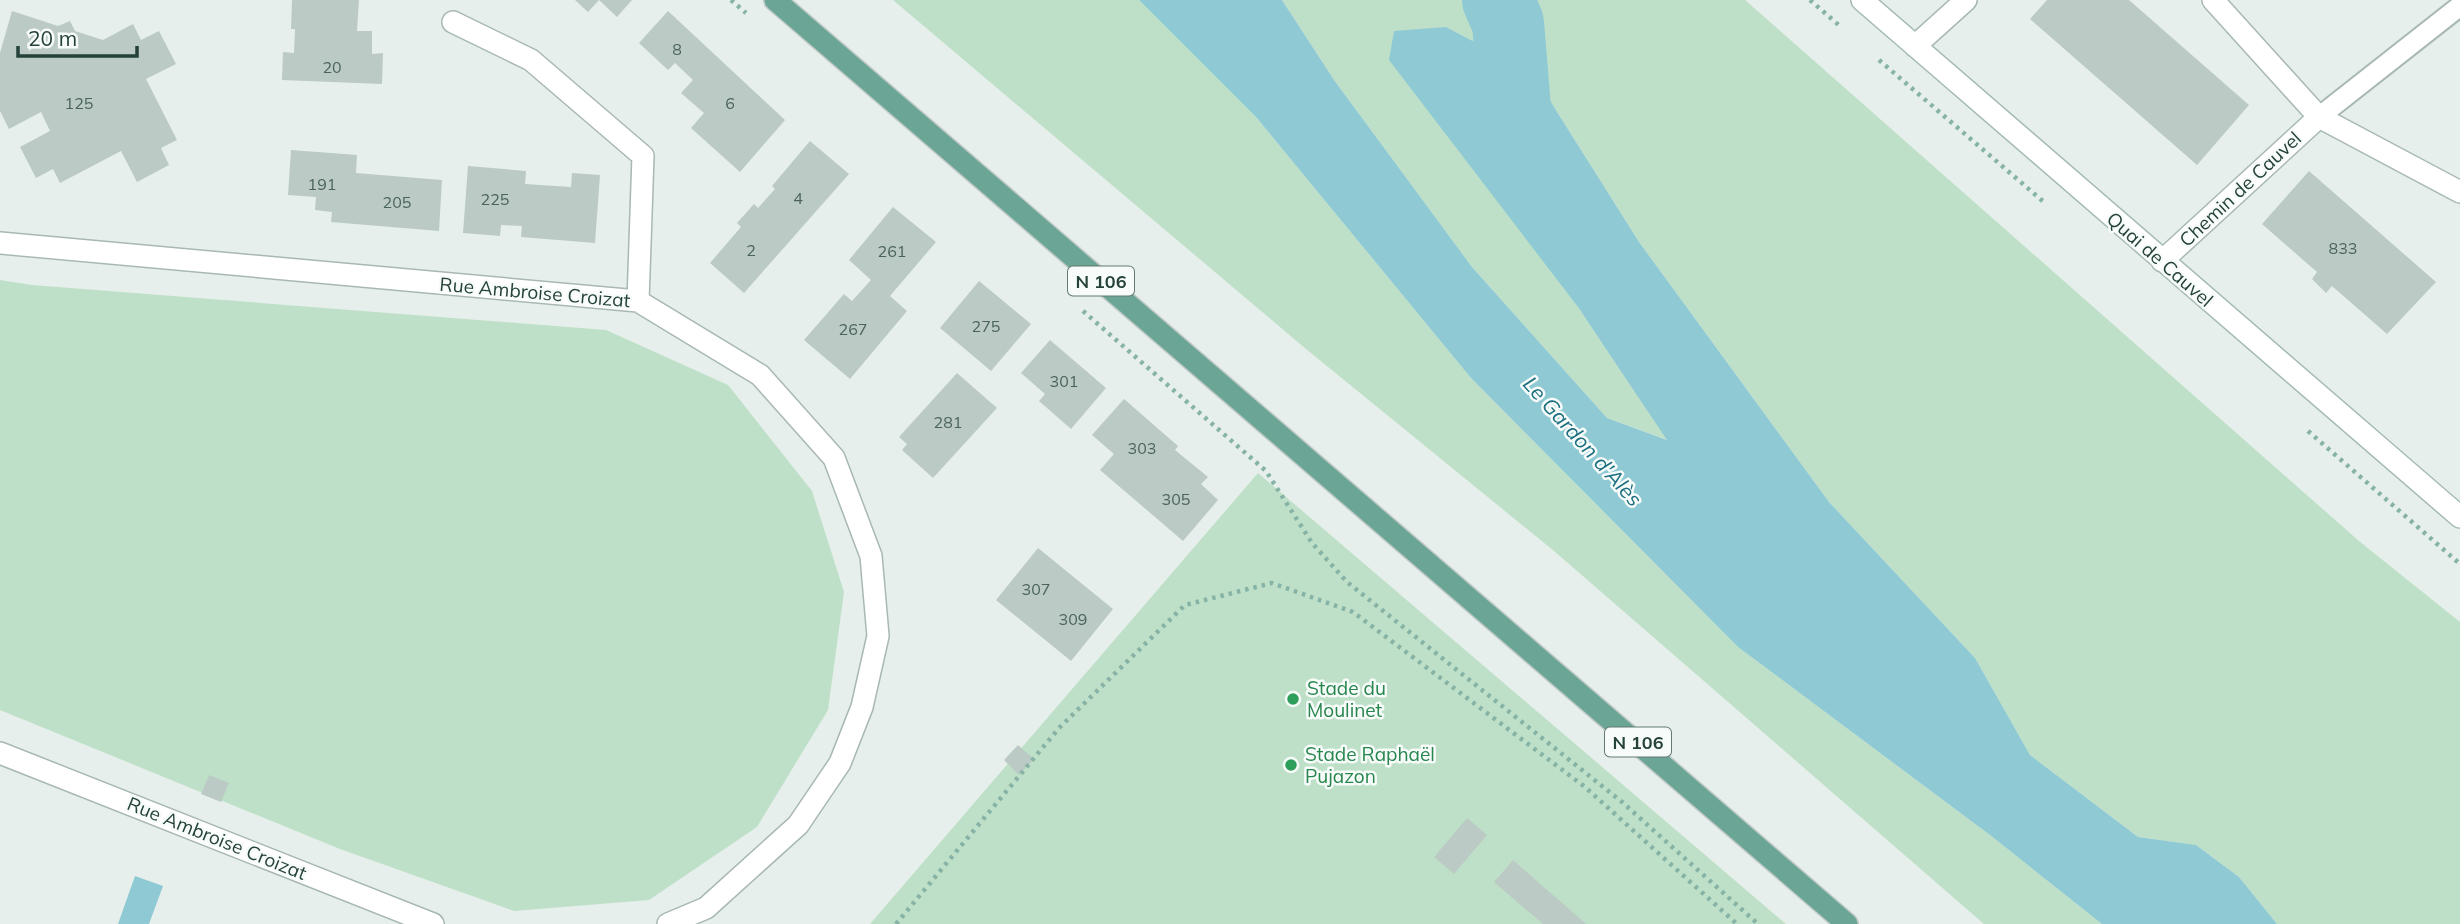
<svg xmlns="http://www.w3.org/2000/svg" width="2460" height="924" viewBox="0 0 2460 924" font-family="Mulish,sans-serif">
<style>
.green{fill:#bfe0c8}
.water{fill:#8ec9d4}
.lines{fill:none;stroke-linecap:round;stroke-linejoin:round}
.river{stroke:#8ec9d4;stroke-width:72}
.building{fill:#bbcac4}
.lane-casing{stroke:#a8b8b2;stroke-width:23}
.street-casing{stroke:#a8b8b2;stroke-width:24}
.secondary-casing{stroke:#a4bbb3;stroke-width:24}
.primary-casing{stroke:#c2cac8;stroke-width:24}
.path{stroke:#86b3a5;stroke-width:4.5;stroke-dasharray:3.5 5;stroke-linecap:butt}
.lane{stroke:#fff;stroke-width:19}
.street{stroke:#fff;stroke-width:21}
.secondary{stroke:#fff;stroke-width:21}
.primary{stroke:#6aa596;stroke-width:21}
.leisure-dot{fill:#2e9e5b;stroke:#f7fbf9;stroke-width:2.5}
.labels{text-anchor:middle;dominant-baseline:central;stroke-width:5;stroke-linejoin:round;paint-order:stroke}
.number-label{font-size:16px;fill:#4a645c}
.shield{fill:#f7fbf9;stroke:#637a73;stroke-width:2}
.shield-label{font-size:18px;font-weight:bold;fill:#24423a}
.street-label{font-size:19px;fill:#24423a;stroke:#f7fbf9}
.leisure-label{font-size:19px;fill:#27864d;stroke:#f7fbf9;text-anchor:start}
.water-label{font-size:21px;font-style:italic;fill:#1c6f80;stroke:#f7fbf9}
</style>
<rect width="100%" height="100%" fill="#e6efeb"/>
<path class="green" d="M893 0H1139L1256 117 1471 378 1738 647 1990 835 2102 924H1984L1554 551 1306 349Z
M1282 0H1745L2359 541 2460 622V924H2277L2239 877 2196 845 2138 837 2030 755 1975 658 1829 502 1639 242 1530 69 1508 24 1500 33 1492 51 1446 27 1578 307 1668 440 1607 418 1472 267 1334 80Z
M0 280 32 285 606 330 728 385 812 491 844 592 828 710 757 827 649 900 514 911 340 849 0 710Z
M1258 473 1786 924H870Z"/>
<path class="water" d="M1139 0H1282L1334 80 1472 267 1607 418 1667 440 1578 307 1389 60 1394 31 1446 27 1492 51 1500 33 1508 23 1530 69 1639 242 1829 502 1975 658 2030 755 2138 837 2196 845 2239 877 2277 924H2102L1990 835 1738 647 1471 378 1256 117Z
M135 876 163 886 149 924H118Z"/>
<g class="lines">
<path class="river" d="M1498 0 1508 23 1515 109 1520 121"/>
</g>
<path class="building" d="M292 0H359L357 31H372V54L383 53 382 84 282 80 283 52 294 53 295 29H291Z
M575 0H632L617 17 599 0 588 12Z
M2047 0H2129L2249 105 2197 165 2030 19Z
M12 11 58 26 70 21 75 31 103 40 133 24 141 40 159 31 176 64 146 79 177 140 161 148 169 165 137 182 121 151 60 183 53 169 36 178 20 147 50 131 41 112 9 129 0 111V53Z
M668 11 785 120 740 172 691 128 704 113 681 93 693 80 675 63 668 70 639 43Z
M810 141 849 174 744 293 710 263 741 227 737 223 754 204 758 208 775 189 772 186Z
M291 150 357 155 356 173 442 180 439 231 331 222 332 212 315 210 316 197 288 195Z
M468 166 526 171 525 184 571 187 572 173 600 175 595 243 521 237 522 226 501 225 500 236 463 233Z
M2309 171 2436 282 2387 334 2332 286 2326 293 2312 279 2317 272 2262 224Z
M893 207 936 242 890 296 907 311 850 379 804 340 844 294 852 301 871 280 849 260Z
M979 281 1031 324 991 371 940 328Z
M1050 340 1106 388 1071 429 1039 401 1045 394 1021 373Z
M957 373 997 408 933 478 902 450 907 444 899 437Z
M1124 399 1178 446 1175 450 1208 477 1201 484 1218 500 1183 541 1100 470 1114 454 1092 435Z
M1038 548 1113 609 1071 661 996 600Z
M1018 745 1034 759 1019 775 1004 760Z
M209 775 229 783 221 802 201 794Z
M1467 818 1487 835 1454 874 1434 857Z
M1513 860 1586 924H1543L1494 882Z"/>
<g class="lines">
<defs>
<path id="lane" d="M2319 117 2460 6"/>
<path id="street" d="M2213 0 2319 117 2460 192
M453 22 531 60 643 156 638 301
M1915 46 1966 0
M0 243 638 301 760 375 834 458 871 556 878 636 862 707 840 763 798 825 706 908 668 924
M2162 261 2319 117
M0 753 433 924"/>
<path id="secondary" d="M1862 0 2460 517"/>
<path id="primary" d="M775 0 1847 924"/>
</defs>
<use href="#lane" class="lane-casing"/>
<use href="#street" class="street-casing"/>
<use href="#secondary" class="secondary-casing"/>
<use href="#primary" class="primary-casing"/>
<path class="path" d="M731 0 746 13
M1810 0 1841 27
M1879 60 2045 203
M1083 311 1266 471 1312 543 1347 582 1622 802 1758 924
M2308 431 2460 564
M896 924 1059 728 1185 605 1272 583 1353 612 1585 787 1737 924"/>
<use href="#lane" class="lane"/>
<use href="#street" class="street"/>
<use href="#secondary" class="secondary"/>
<use href="#primary" class="primary"/>
</g>
<g class="leisure-dot">
<circle cx="1293" cy="699" r="7"/>
<circle cx="1291" cy="765" r="7"/>
</g>
<g class="labels">
<g class="number-label">
<text x="677" y="49">8</text>
<text x="332" y="67">20</text>
<text x="79" y="103">125</text>
<text x="730" y="103">6</text>
<text x="322" y="184">191</text>
<text x="798" y="198">4</text>
<text x="495" y="199">225</text>
<text x="397" y="202">205</text>
<text x="2343" y="248">833</text>
<text x="751" y="250">2</text>
<text x="892" y="251">261</text>
<text x="986" y="326">275</text>
<text x="853" y="329">267</text>
<text x="1064" y="381">301</text>
<text x="948" y="422">281</text>
<text x="1142" y="448">303</text>
<text x="1176" y="499">305</text>
<text x="1036" y="589">307</text>
<text x="1073" y="619">309</text>
</g>
<g class="shield">
<rect x="1068" y="266.5" width="66" height="29" rx="5"/>
<rect x="1605" y="727.5" width="66" height="29" rx="5"/>
</g>
<g class="shield-label">
<text x="1101" y="281">N 106</text>
<text x="1638" y="742">N 106</text>
</g>
<g class="street-label">
<text transform="translate(2240 189) rotate(-43)">Chemin de Cauvel</text>
<text transform="translate(2160 259) rotate(41)">Quai de Cauvel</text>
<text transform="translate(535 292) rotate(5)">Rue Ambroise Croizat</text>
<text transform="translate(217 838) rotate(22)">Rue Ambroise Croizat</text>
</g>
<g class="leisure-label">
<text x="1307" y="688">Stade du<tspan x="1307" dy="22">Moulinet</tspan></text>
<text x="1305" y="754">Stade Raphaël<tspan x="1305" dy="22">Pujazon</tspan></text>
</g>
<g class="water-label">
<text transform="translate(1583 441) rotate(48)">Le Gardon d'Alès</text>
</g>
</g>
<path d="M18 46v10h119v-10" fill="none" stroke="#24423a" stroke-width="3.5"/>
<text x="28" y="46" font-size="21" fill="#24423a" stroke="#f7fbf9" stroke-width="5" paint-order="stroke">20 m</text>
</svg>
